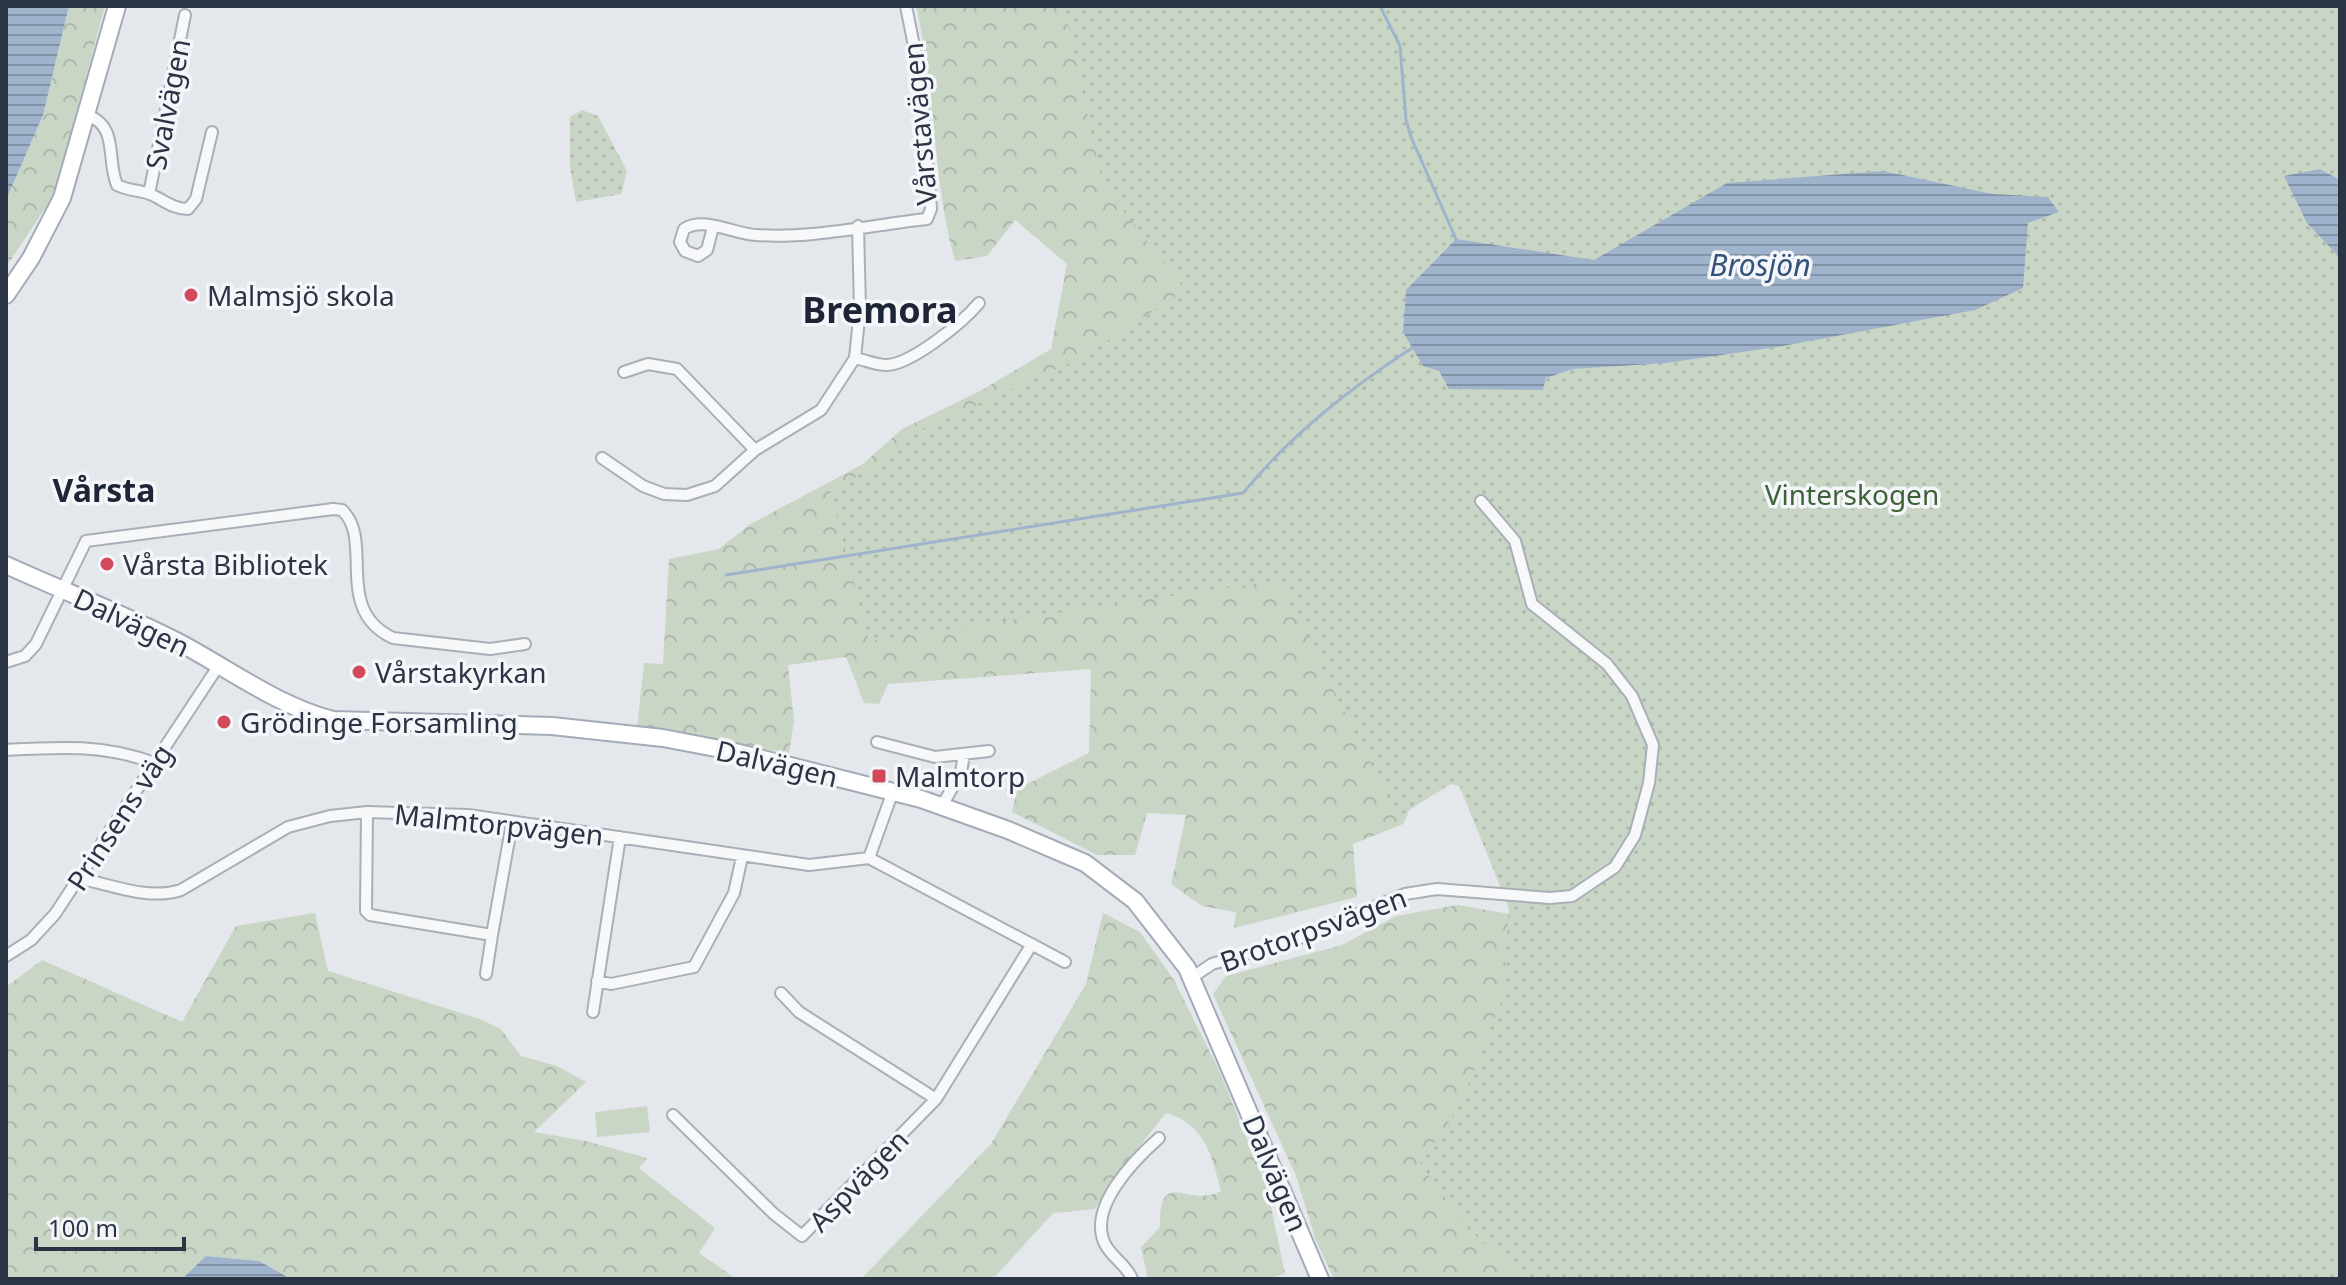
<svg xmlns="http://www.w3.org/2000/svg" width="2346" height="1285" viewBox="0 0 2346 1285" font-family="'Noto Sans',sans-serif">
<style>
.forest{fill:url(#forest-crowns)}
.park{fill:url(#park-dots)}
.pitch{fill:#c9d6c5}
.water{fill:url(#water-rules)}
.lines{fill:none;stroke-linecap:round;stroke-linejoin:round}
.stream{stroke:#9fb4cc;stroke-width:3}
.minor-casing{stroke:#a9aeb7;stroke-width:14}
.primary-casing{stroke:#a3abb8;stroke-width:20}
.minor{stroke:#f7f8fa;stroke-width:10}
.primary{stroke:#fff;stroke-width:16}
.poi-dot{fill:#d1495b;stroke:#f4f6f9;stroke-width:3}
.labels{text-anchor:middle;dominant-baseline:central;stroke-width:7;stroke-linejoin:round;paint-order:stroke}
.street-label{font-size:28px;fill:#2b3445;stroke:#f4f6f9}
.poi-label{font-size:28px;fill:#2b3445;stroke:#f4f6f9;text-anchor:start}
.park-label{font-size:28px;fill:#3f6138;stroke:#f4f6f9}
.water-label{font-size:30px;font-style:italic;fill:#34527a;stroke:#f4f6f9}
.quarter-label{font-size:32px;font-weight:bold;fill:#1d2536;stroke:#f4f6f9}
.district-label{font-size:36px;font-weight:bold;fill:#1d2536;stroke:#f4f6f9}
</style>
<defs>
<pattern id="forest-crowns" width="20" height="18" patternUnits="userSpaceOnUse" patternTransform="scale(2)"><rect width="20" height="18" fill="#c9d6c5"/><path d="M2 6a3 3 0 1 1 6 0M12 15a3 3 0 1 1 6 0" fill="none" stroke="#adb8ab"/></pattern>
<pattern id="park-dots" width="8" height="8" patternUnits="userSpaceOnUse" patternTransform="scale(2)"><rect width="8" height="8" fill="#c9d6c5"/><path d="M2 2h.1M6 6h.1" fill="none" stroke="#adb8ab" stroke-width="1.8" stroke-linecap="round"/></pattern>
<pattern id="water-rules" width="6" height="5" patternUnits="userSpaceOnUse" patternTransform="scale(2)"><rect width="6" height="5" fill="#9fb4cc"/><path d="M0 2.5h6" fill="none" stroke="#8293a7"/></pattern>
</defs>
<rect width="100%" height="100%" fill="#e4e7ec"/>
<path class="forest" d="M69 6H105L54 195 6 267V200L43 115Z
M916 6H2340V1279H1334L1315 1238 1296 1176 1213 994 1226 976 1342 945 1396 916 1458 905 1515 915 1501 794 1424 779 1403 824 1353 844 1357 897 1234 928 1236 912 1202 906 1171 884 1186 815 1147 813 1135 855H1097L1012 812 1017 789 1089 753 1091 669 888 684 879 704 864 703 846 657 788 665 794 721 789 753 637 728 644 663 663 664 669 559 719 549 749 525 863 464 902 429 982 390 1051 349 1067 264 1015 220 987 256 955 261C932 178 936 90 916 6Z
M315 913 328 971 480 1019 501 1029 521 1056 557 1066 586 1082 534 1132 586 1141 647 1158 639 1168 715 1228 699 1253 736 1279H291L259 1261 207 1256 182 1279H6V987L42 960 182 1022 236 926Z
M1103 913 1140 932 1174 980 1218 1068 1267 1188 1285 1274 1265 1279H1148L1141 1247 1160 1227C1159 1165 1188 1209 1221 1191 1212 1156 1205 1124 1166 1113L1126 1163 1095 1209 1053 1213 993 1279H861L991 1144 1086 984Z"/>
<path class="park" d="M1064 6H2340V1279H1526L1469 1230 1420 1163 1460 1106 1503 997 1509 908 1457 780 1398 817 1278 580 869 641 830 489 874 468 907 436 1081 358 1185 290 1103 185Z
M582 110 598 116 627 171 621 194 576 202 570 167V117Z"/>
<path class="pitch" d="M647 1106 650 1132 597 1137 595 1112Z"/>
<path class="water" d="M6 6H69L43 115 6 200Z
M2320 169 2340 180V258L2307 223 2284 176Z
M1883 171 1993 194 2048 197 2059 212 2028 223 2023 288 1975 310 1783 346 1666 363 1573 369 1546 378 1543 390 1449 389 1439 371 1423 366 1403 332 1406 290 1456 239 1594 260 1727 183Z
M206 1256 259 1261 291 1279H182Z"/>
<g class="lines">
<path class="stream" d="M1380 6 1400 46 1406 120 1411 137 1456 239
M726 575 1243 493C1292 434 1349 389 1412 348"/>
<defs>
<path id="minor" d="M88 115C119 128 106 158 117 185 129 191 139 190 150 194 164 200 173 209 188 209L196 199 212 132
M149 194 185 15
M713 227 707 250 698 256 685 251 680 242 684 229C704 216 734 234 756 235 812 239 871 225 927 219L931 209 921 81 906 6
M855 358C865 360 876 365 886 365 911 365 963 322 979 303
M624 372 648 364 677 369 755 450
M602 458 643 486 664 494 687 495 715 486 755 450 821 410 855 358 860 309 858 226
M6 662 25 656 36 644 86 541 333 509 342 510C375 541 332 609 393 638L490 649 525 644
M877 742 935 757 989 751
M6 750C58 747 104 744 154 763
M942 806 961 772 964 754
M367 812 366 911 370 915 492 935 486 974
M869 858 1065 962
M77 878C111 884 147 901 181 890L288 827 330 816 367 812 468 815 809 865 869 858 893 791
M492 935 512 823
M6 956 31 940 55 914 219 665
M1191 978 1212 964 1303 937 1405 894 1437 889 1550 898 1572 896 1615 867 1635 835 1649 783 1653 745 1632 696 1607 664 1532 604 1515 541 1481 501
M597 981 611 984 694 967 734 893 742 857
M781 993 799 1012 936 1099
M593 1012 620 837
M673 1115 774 1214 802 1236 936 1099 1032 944
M1132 1279C1127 1265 1112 1258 1105 1244 1087 1208 1134 1160 1159 1138"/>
<path id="primary" d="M6 295 31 258 62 198 117 6
M6 565C63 591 124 614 180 643 231 670 276 705 333 720L552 726 663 738 731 751 921 799 1008 830 1085 863 1135 901 1187 968 1320 1279"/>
</defs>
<use href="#minor" class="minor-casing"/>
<use href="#primary" class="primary-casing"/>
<use href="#minor" class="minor"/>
<use href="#primary" class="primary"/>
</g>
<g class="poi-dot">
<circle cx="191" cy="295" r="8"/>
<circle cx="107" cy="564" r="8"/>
<circle cx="359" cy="672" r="8"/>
<circle cx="224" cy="722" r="8"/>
<rect x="871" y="768" width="16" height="16" rx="4"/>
</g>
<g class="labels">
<g class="street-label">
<text transform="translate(167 104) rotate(-79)">Svalvägen</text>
<text transform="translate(919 124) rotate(-95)">Vårstavägen</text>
<text transform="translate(132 622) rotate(25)">Dalvägen</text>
<text transform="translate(777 763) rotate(13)">Dalvägen</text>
<text transform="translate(119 817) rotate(-57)">Prinsens väg</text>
<text transform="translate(499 824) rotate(6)">Malmtorpvägen</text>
<text transform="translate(1313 929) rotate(-20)">Brotorpsvägen</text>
<text transform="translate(1276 1173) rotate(67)">Dalvägen</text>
<text transform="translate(858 1180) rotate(-46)">Aspvägen</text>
</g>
<g class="poi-label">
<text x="207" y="295">Malmsjö skola</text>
<text x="123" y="564">Vårsta Bibliotek</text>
<text x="375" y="672">Vårstakyrkan</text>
<text x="240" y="722">Grödinge Forsamling</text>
<text x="895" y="776">Malmtorp</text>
</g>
<g class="park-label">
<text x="1852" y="494">Vinterskogen</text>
</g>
<g class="water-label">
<text x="1760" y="264">Brosjön</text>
</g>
<g class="quarter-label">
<text x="104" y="489">Vårsta</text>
</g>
<g class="district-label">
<text x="880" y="309">Bremora</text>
</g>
</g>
<rect width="2346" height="1285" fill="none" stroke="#2b3445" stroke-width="16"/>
<path d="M36 1237v12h148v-12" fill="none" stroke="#2b3445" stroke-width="4"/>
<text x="48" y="1237" font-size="24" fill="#2b3445" stroke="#f4f6f9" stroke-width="6" paint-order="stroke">100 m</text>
</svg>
